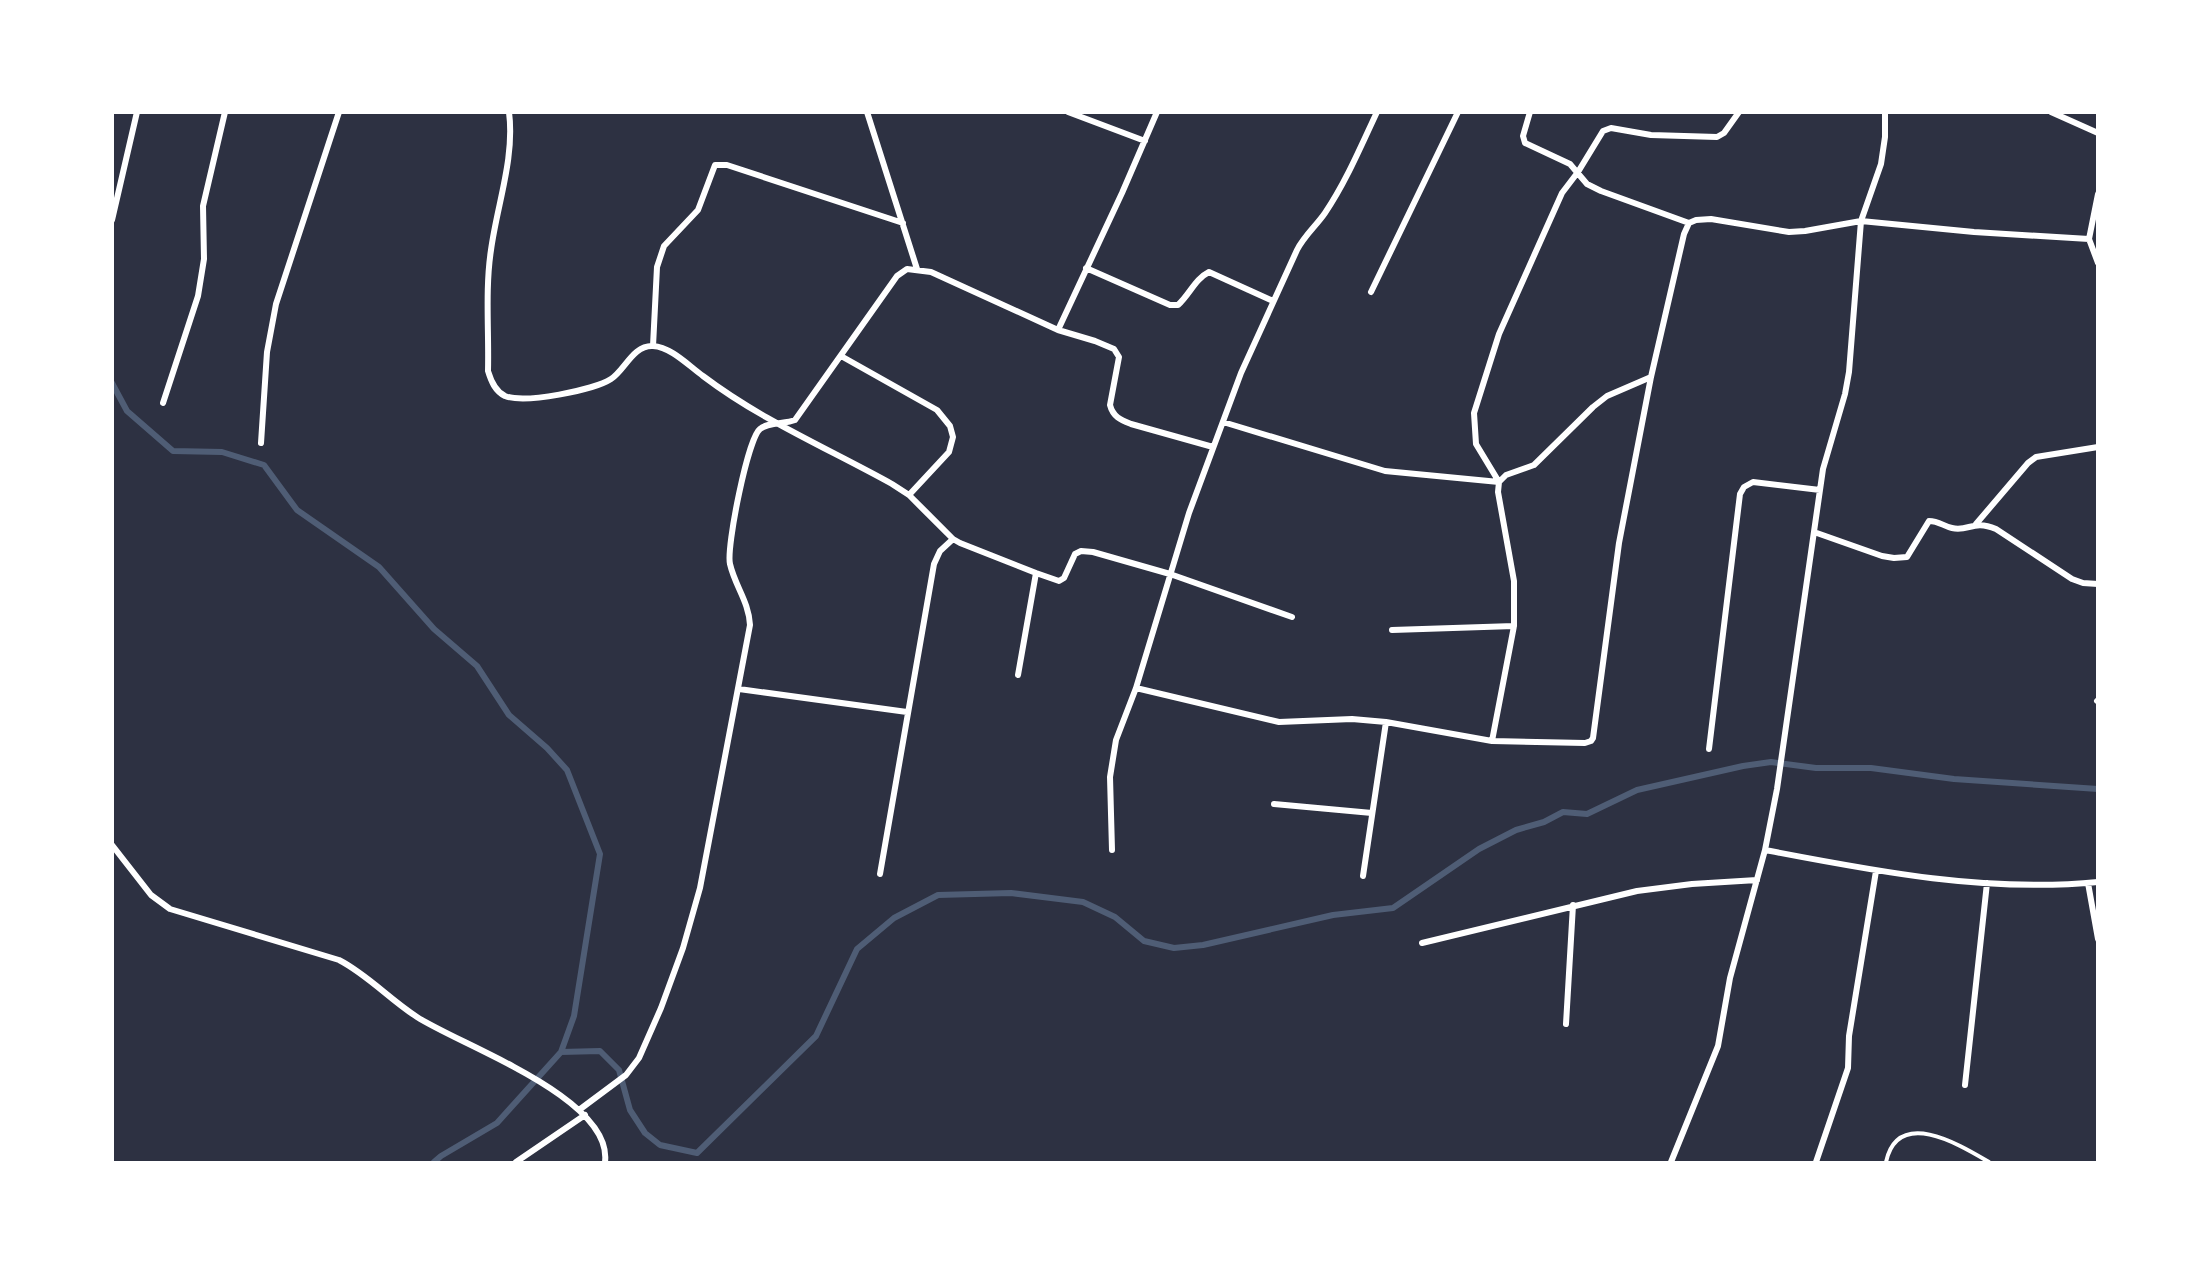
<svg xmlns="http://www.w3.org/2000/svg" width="2210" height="1275" viewBox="0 0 2210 1275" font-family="'Archivo Narrow',sans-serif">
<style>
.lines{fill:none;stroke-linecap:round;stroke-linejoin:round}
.stream{stroke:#4f5d75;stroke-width:6}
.path{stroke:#fff;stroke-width:4}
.minor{stroke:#fff;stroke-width:6}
</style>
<rect width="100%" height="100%" fill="#2d3142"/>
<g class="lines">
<path class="stream" d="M112 383 127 411 173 451 222 452 264 465 297 510 379 567 434 629 477 666 509 715 547 748 567 770 600 854 574 1016 561 1052 497 1123 441 1156 434 1162
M561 1052 600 1051 619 1070 630 1110 645 1133 660 1145 697 1153 816 1036 857 949 894 918 938 895 1011 893 1083 902 1115 917 1144 941 1174 948 1203 945 1333 915 1393 908 1479 849 1516 830 1544 822 1563 812 1587 814 1637 790 1743 766 1771 762 1816 768H1871L1954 779 2098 789"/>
<path class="path" d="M1886 1162C1898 1107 1960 1145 1989 1162"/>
<path class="minor" d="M509 112C515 158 497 205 491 250 485 289 489 331 488 371 491 381 495 391 505 396 525 404 594 390 611 379 625 370 633 345 653 346 671 347 689 366 703 376 761 420 829 449 892 484L909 495 953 539 960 543 1036 573 1059 581 1064 578 1075 554 1081 551 1093 552 1170 574 1292 617
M867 112 917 269
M1068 112 1145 141
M1530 112 1523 136 1525 143 1570 164 1587 184 1601 191 1689 223
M2051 112 2098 133
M2098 194 2089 239 2098 263
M112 220 137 112
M1086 268 1170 305H1178C1190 294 1195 279 1209 272L1273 301
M1371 292 1458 112
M1058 330 1122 193 1157 112
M653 346 657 267 664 246 698 210 715 165H727L903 223
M841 356 937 410 950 426 953 437 949 452 909 495
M163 403 198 296 204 259 203 206 225 112
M1223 422 1385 471 1499 482
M261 443 267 352 276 304 339 112
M1499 482 1476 444 1474 413 1499 334 1562 193 1578 172 1603 131 1611 128 1651 135 1717 137 1724 133 1739 112
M1976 524 2028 463 2036 457 2098 447
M1814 532 1882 556 1894 558 1907 557 1929 521C1939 521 1943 526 1952 528 1969 532 1973 519 1996 529L2072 579 2083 583 2098 584
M1392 630 1514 626
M1018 675 1036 573
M1136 688 1279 722 1352 719 1386 722 1492 741 1514 626V581L1498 492 1499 482 1506 475 1534 465 1593 407 1607 396 1651 377
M739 689 907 712
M2097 701 2098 700
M1492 741 1585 743 1591 741 1593 738 1619 543 1651 377 1684 234 1689 223 1696 220 1711 219 1789 232 1805 231 1861 221 1974 232 2089 239
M1709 749 1740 494 1744 487 1753 482 1820 490
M1274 804 1372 813
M112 845 151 895 170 909 339 960C368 975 389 999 417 1017 462 1046 613 1098 605 1162
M1112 850 1110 777 1116 740 1136 688 1189 513 1241 373 1297 250C1304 236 1316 226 1325 213 1346 182 1361 146 1377 112
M1765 850C1874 871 1986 893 2098 882
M880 874 934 564 940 551 953 539
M1363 876 1386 722
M2088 883 2098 939
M1422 943 1637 891 1692 884 1757 880
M1566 1024 1573 905
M1965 1085 1987 883
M579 1110 626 1075 639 1058 661 1008 683 948 700 888 750 625C749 602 735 586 730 564 726 548 748 438 760 429 768 422 785 424 795 420L897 276 907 269 931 272 1058 330 1095 341 1114 349 1119 357 1110 405C1113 417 1121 420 1131 424L1213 447
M516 1162 585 1115
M1671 1162 1718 1046 1730 978 1765 850 1777 789 1823 469 1845 394 1849 372 1861 221 1881 164 1885 137V112
M1816 1162 1848 1068 1849 1036 1876 871"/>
</g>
<rect width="2210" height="1275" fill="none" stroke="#ffffff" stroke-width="228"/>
</svg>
